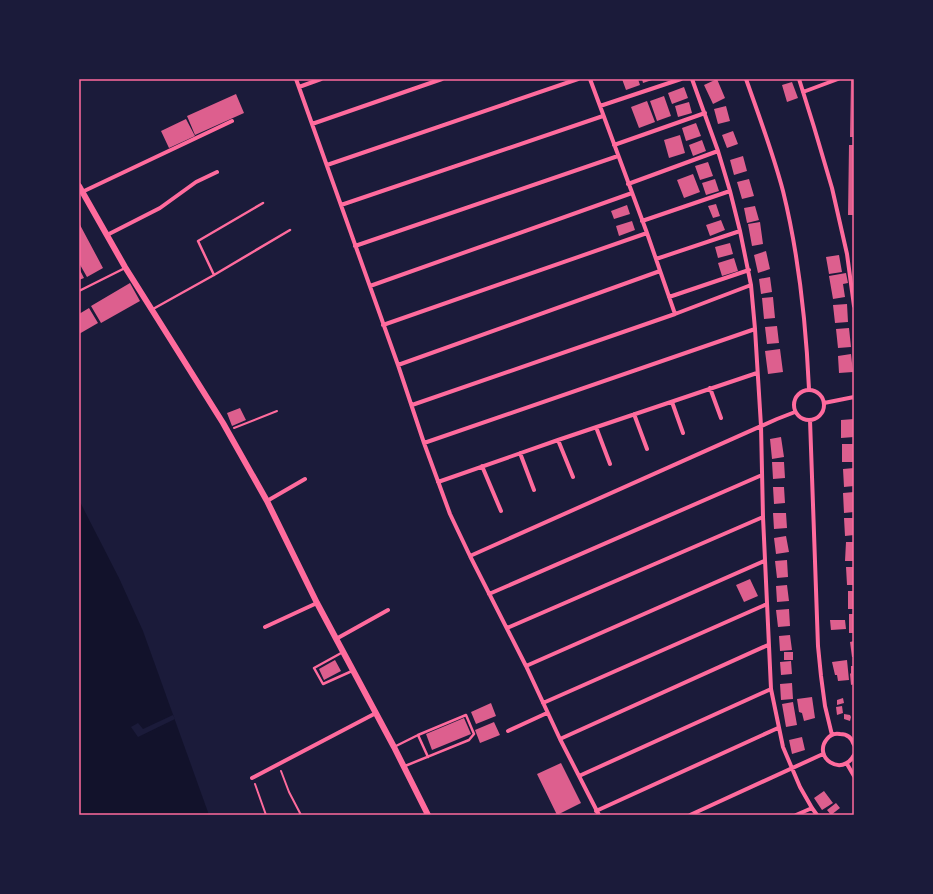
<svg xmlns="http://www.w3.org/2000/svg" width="933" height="894" viewBox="0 0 933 894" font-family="'Roboto Condensed',sans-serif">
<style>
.water{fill:#12122b}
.pier{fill:#1b1b3a}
.building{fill:#dd5f8e}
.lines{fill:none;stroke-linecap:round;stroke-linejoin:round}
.path{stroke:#ff6b9d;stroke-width:2}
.service{stroke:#ff6b9d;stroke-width:2.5}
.minor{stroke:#ff6b9d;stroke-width:4}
.tertiary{stroke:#ff6b9d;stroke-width:6}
.neatline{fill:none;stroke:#ff6b9d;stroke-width:1.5}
</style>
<rect width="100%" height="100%" fill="#1b1b3a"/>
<path class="water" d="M79 500 119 578 143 631 209 815H79Z"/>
<path class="pier" d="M173 715 175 719 138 737 131 727 138 723 143 729Z"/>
<path class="building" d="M622 79H638L640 85 626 90Z
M642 79H655L643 83Z
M717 79 725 98 713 104 704 85Z
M851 79H854V137H850Z
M792 82 798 98 787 102 782 85Z
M684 87 688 98 672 104 668 93Z
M236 94 244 113 195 135 187 116Z
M664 96 671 116 657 121 650 101Z
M647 101 655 122 639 128 631 107Z
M689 102 692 113 678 117 675 106Z
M726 106 730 121 718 124 714 109Z
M186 119 195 136 169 148 161 131Z
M696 123 701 136 686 141 682 128Z
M733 131 738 144 727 148 722 135Z
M680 135 685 153 669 158 664 140Z
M702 140 706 151 693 156 689 145Z
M849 145H854V215H848Z
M743 156 747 171 734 175 730 160Z
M708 162 713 176 700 180 695 166Z
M693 174 700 192 684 198 677 180Z
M715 179 719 191 706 195 702 183Z
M749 179 754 196 742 199 737 182Z
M716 204 720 216 713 218 708 206Z
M627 205 630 214 614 219 611 211Z
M755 206 759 220 747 223 744 208Z
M721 220 725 230 710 236 706 225Z
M632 221 635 230 619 236 616 226Z
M760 222 763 244 752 246 748 224Z
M79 223 103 268 87 277 79 263Z
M730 243 733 254 718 258 715 247Z
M766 251 770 269 758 273 754 255Z
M839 255 842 272 829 274 826 257Z
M734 258 738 271 722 276 718 263Z
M79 268 84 278 79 280Z
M846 273 848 283 843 284 845 297 833 299 829 276Z
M770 277 772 292 761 294 759 279Z
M130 283 140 301 101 323 91 306Z
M773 297 775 318 764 319 762 298Z
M847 304 848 322 835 323 833 305Z
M89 308 98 323 79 334V314Z
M777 326 779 343 767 344 765 327Z
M849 328 851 347 838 348 836 329Z
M780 349 783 372 768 374 765 351Z
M851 354 853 372 839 373 838 356Z
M240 408 246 420 232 426 227 413Z
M854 419V437L841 438V420Z
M781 437 784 457 772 459 770 439Z
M842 444H854V462H842Z
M772 462H784L785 478 773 479Z
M854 468V486L844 487 843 469Z
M773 487H784L785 503 774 504Z
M854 492V512L844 513 843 493Z
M773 513H786L787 528 774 529Z
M844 518H854V535L845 536Z
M786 536 789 552 776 554 774 538Z
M846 542H854V561H845Z
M787 560 788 577 777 578 775 561Z
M846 567H854V585H847Z
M750 579 758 596 744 602 736 585Z
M787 585 789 601 777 602 776 586Z
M848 591H854V609H848Z
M789 609 790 626 778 627 776 610Z
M849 614H854V633H849Z
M830 620H845L846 629 831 630Z
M790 635 792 650 780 651 779 636Z
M854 641V657H852L850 642Z
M784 652H793V660H784Z
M335 660 341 671 324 680 319 669Z
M847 660 849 680 838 681 837 675H835L832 662Z
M791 661 792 674 781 675 780 662Z
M851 666H854V684L851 685 850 674 851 673Z
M792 683 793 699 781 700 780 684Z
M812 697 815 718 804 721 802 713 799 712 797 699Z
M843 698 844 703 837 705V700Z
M793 702 797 725 786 727 782 704Z
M491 703 496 716 476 724 471 712Z
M842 706 843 713 837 715 836 707Z
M844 714 850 715 851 717 850 721 844 719Z
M464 718 471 734 432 750 426 734Z
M494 722 500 735 480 743 475 730Z
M802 737 805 750 792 754 789 740Z
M561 763 581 803 557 815 537 774Z
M824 791 833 803 822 810 814 798Z
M836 803 840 808 831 815 827 810Z"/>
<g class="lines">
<path class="path" d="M234 428 277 411
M281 771 289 792 301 815
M255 784 266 815"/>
<path class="service" d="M214 275 198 241 263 203
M79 291 125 268
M153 309 214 275 290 230
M343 652 314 668 323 684 352 671
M394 747 418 735
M405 766 469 740 474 734 466 715 418 735 428 757"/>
<path class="minor" d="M296 79 398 365 424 443 450 514 470 556 526 666 560 739 599 815
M590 79 647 233 675 314
M692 79 718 151 730 191 740 231 751 285 755 329 761 426 763 517 771 689 783 747 800 787 812 808 817 815
M746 79C759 116 773 153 783 191 799 256 806 323 809 389
M799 79 814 127 832 188 847 254 854 306
M299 87 321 79
M803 92 838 79
M600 106 681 79
M312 124 442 79
M614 145 705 113
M327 165 578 79
M628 184 718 151
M82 192 232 121
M341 205 603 116
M642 221 730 191
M107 235 160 208 196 182 217 172
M355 246 618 156
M656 259 740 231
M370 286 632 193
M669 297 749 270
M383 325 647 233
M398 365 660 271
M710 388 721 418
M794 405a15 15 0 1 1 30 0a15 15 0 1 1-30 0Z
M672 402 683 433
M824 403 854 397
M412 405 675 314 751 285
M634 414 647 449
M810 420 818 646 821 676 825 706 832 735
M596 427 610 464
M558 440 573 477
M424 443 755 329
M520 453 534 490
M482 466 501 511
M438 482 558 440 757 373
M267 501 305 479
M470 556 777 419 795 412
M489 594 762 475
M265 627 317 603
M507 628 763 517
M336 639 388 610
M526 666 764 561
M543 703 767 604
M508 731 547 713
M560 739 768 645
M854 745C852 738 847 734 840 734 835 733 830 735 827 739 812 757 842 778 854 755
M847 764 854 776
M579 776 771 689
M252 778 376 713
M596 811 778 728
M690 815 823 754
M796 815 812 808"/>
<path class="tertiary" d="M79 186 125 267 223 423 267 501 317 603 394 747 428 815"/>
</g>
<rect width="933" height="894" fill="none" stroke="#1b1b3a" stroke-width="160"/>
<rect x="80" y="80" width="773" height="734" class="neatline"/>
</svg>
